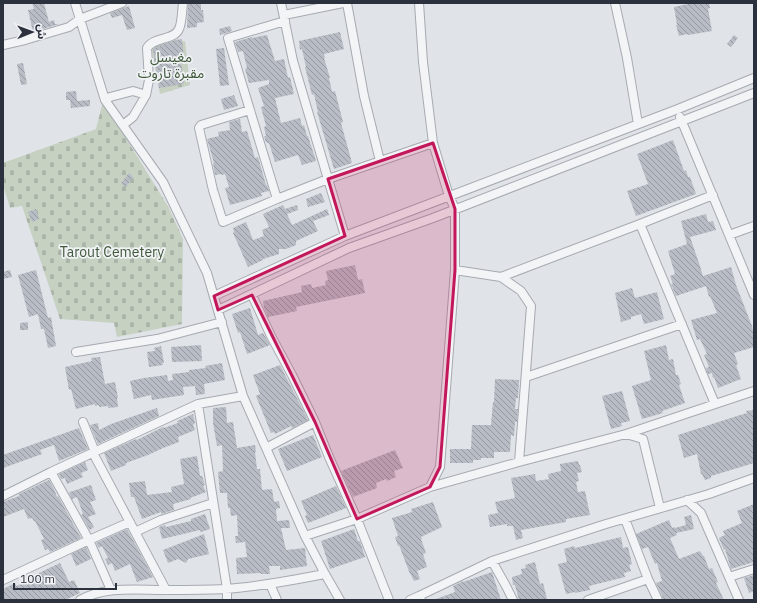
<svg xmlns="http://www.w3.org/2000/svg" width="757" height="603" viewBox="0 0 757 603" font-family="'IBM Plex Sans','Noto Sans Arabic',sans-serif">
<style>
.cemetery{fill:url(#cemetery-stones)}
.building{fill:url(#building-back-hatch)}
.lines{fill:none;stroke-linecap:round;stroke-linejoin:round}
.street-casing{stroke:#a6aab1;stroke-width:10}
.street{stroke:#f3f4f6;stroke-width:8}
.marked{fill:#c2185b;fill-opacity:0.2;stroke:#c2185b;stroke-width:3;stroke-linejoin:round}
.labels{text-anchor:middle;dominant-baseline:central;stroke-width:3.5;stroke-linejoin:round;paint-order:stroke}
.park-label{font-size:14px;fill:#3f5839;stroke:#f0f2f5}
</style>
<defs>
<pattern id="cemetery-stones" width="16" height="16" patternUnits="userSpaceOnUse"><rect width="16" height="16" fill="#c6d1c2"/><path d="M2 7V4a2 2 0 0 1 4 0v3zM10 15v-3a2 2 0 0 1 4 0v3z" fill="#aab4a8"/></pattern>
<pattern id="building-back-hatch" width="6" height="6" patternUnits="userSpaceOnUse"><rect width="6" height="6" fill="#b8bcc4"/><path d="M-1 5l2 2M0 0l6 6M5-1l2 2" fill="none" stroke="#9699a0"/></pattern>
</defs>
<rect width="100%" height="100%" fill="#e0e3e8"/>
<path class="cemetery" d="M185 41 190 85 160 94 151 45Z
M103 101 169 208 183 239 182 324 117 337 114 323 60 319 22 206 10 208 3 185V163L96 129Z"/>
<path class="building" d="M32 3H44L49 22 54 20 55 24H59L33 32 28 10 34 9Z
M190 3H201V10H203L204 22 197 23V27L187 28 188 4Z
M693 3H709L710 8 708 9 712 31 688 35 687 34 679 36 676 25H677L674 7Z
M129 6 135 28 127 30 122 15 112 18 110 13Z
M230 26 232 31 220 35 219 29Z
M340 32 344 49 324 54 325 58H324L330 78H329L332 92 335 91 343 122 341 123 352 163 334 169 317 112H318L314 94 312 95 305 67H306L302 49 300 50 299 41Z
M267 35 275 61 284 59 288 78 290 77 294 94 275 98 281 123 300 118 302 126 304 125 307 136H308L316 161 302 165 298 155 275 162 269 143H267V142H266L264 136H266L264 127 266 126 261 107 264 106 258 88 269 84V80L249 83 245 69 247 68 243 51 238 52 235 42 252 37V38Z
M734 35 738 38 731 47 727 44Z
M182 39 184 58H180L184 84 159 88 153 49 161 45 175 40Z
M224 48 229 85 220 86 216 49Z
M23 63 27 84 21 85 17 64Z
M76 91 77 101 90 100V106L71 108 70 100H66V92Z
M234 95 238 106 224 110 221 99Z
M240 119 242 132 247 131 255 158 258 157 266 185H267L269 191 261 193 262 196 230 205 225 188 229 187 225 174 222 175 221 174 215 175 213 163H214L207 139 219 136 218 132 230 130 229 122Z
M673 140 684 171 686 170 688 177H690L696 194 636 216 627 191 648 184 637 154Z
M129 173 133 177 126 187 121 183Z
M321 193 325 202 308 207 306 199Z
M283 205 285 209 297 205 298 210 287 214 292 225 327 209 329 215 313 221 318 231 296 241V245L286 249H279V254L263 259V260L248 267 238 244 233 233 234 232 233 228 246 222 253 240 264 236 262 230 269 227 263 214Z
M36 209 39 219 32 222 28 212Z
M706 214 708 222 713 221 716 230 690 237 700 266 703 276 731 267 736 285 752 326 754 336V347L734 353 738 364 736 365 741 379 718 388 714 377 713 378 712 373 708 374 706 368 709 367 704 355 707 354 700 339 697 340 691 320 717 313 710 296 709 297 706 286 676 296 671 284H673L670 276 675 274 668 251 687 244 681 221Z
M355 265 358 280 362 279 365 293 296 307 297 311 268 317 264 308 263 301 302 292 301 286 311 284 312 288 326 285 325 281 328 280 326 271Z
M10 270 12 277 3 279V272Z
M36 270 48 318 51 317 56 346 48 348 44 329H41L38 314 29 317 18 275Z
M632 288 635 298 657 292 664 319 644 324 641 314 631 317V319L621 322 615 293Z
M250 308 258 335 263 333 270 345 247 354 240 332 238 333 232 314Z
M28 322V330H20V323Z
M201 345 202 361 172 362 171 347Z
M666 345 669 360 673 359 676 375H678L681 384 679 385 685 403 662 411 663 413 642 419 632 386 651 380 644 351Z
M161 346 164 363H162L163 365 149 367 147 352 155 351 154 348Z
M100 357 105 384 115 382 118 398H117L118 407 108 408V406L99 407V405L95 406V404L76 409 71 389 69 390 65 367 92 361 91 358Z
M222 363 225 380 204 384 205 394 196 395 195 386 183 387 184 395 152 400 151 395 134 399 130 381 144 378 167 375 168 381 173 380 172 374 189 372V370L206 368 205 366Z
M280 365 308 420 292 428 291 426 275 434 274 432 271 433 256 396 260 394 253 375Z
M495 379 519 380 518 398H516L515 409H518L517 422H515L514 436 511 435 510 452H494V458H481V460H473V463H450V449H471L472 425H491L493 402H494Z
M622 391 630 421 621 423 622 426 611 429 602 396Z
M226 407 227 423 233 422 237 448 255 445 256 452H255L257 469H260L262 490 272 489 274 502 279 501 280 508 276 509 277 521 289 520 290 528H281L286 550 305 548 307 566 280 570V566H269L270 574H261V573L237 574 236 558 247 557 245 542 236 543 235 536H238L237 515 231 516 230 508H228L227 493H220L218 472 223 471 222 445 217 446 213 423V408Z
M157 408 159 416 98 444 90 425 98 423 99 430 111 424Z
M754 410V463L711 476V478L705 480 702 474H701L697 454 684 458 678 435 737 416 747 413 746 411Z
M193 414 195 423 193 425 195 430 178 437 179 442 163 448 148 455 126 463V465L111 471 104 453 136 439 137 440 163 427 164 428 178 423 177 421Z
M79 428 88 449 59 461 54 445 40 450 42 454 3 468V455Z
M313 435 322 457 287 471 278 449Z
M395 450 403 468 394 471 396 477 387 481 386 479 376 483 377 488 353 497 341 471Z
M197 456 200 476H202L205 485 203 486 206 492 190 498 191 499 173 504 174 510 161 514V512L142 519 134 497H131L129 483 145 481 147 495 172 492 171 487 184 484 180 459Z
M578 461 579 465H580L582 472 577 473 579 481 576 482 578 492 585 491 590 515 566 519V522L521 530 523 538 516 540 513 526H507V524L490 527 488 515 498 513 495 502 515 498 511 478 535 474 536 481 549 479 548 474 561 471 560 464Z
M85 462 88 470 81 473 83 477 67 484 65 478 61 479 59 474Z
M49 480 54 489 57 497 58 496 81 538 50 552 48 549 45 550 41 540 44 539 35 521H34L32 518 28 519 24 509 3 517V502L19 496V494Z
M91 485 96 500 90 502 96 514 88 517 94 527 90 530 81 515 83 514 77 497 72 499 69 493 70 492Z
M336 486 346 508 308 523 305 516 307 515 301 501Z
M433 502 442 527 421 537 422 539H421L426 553 423 554 427 567 417 571 420 579 414 581 410 573V574L399 545 398 546 395 537 398 536 392 518 412 512 411 509Z
M754 504V562L731 569 725 549 724 550 719 538 725 535 723 531 742 523 737 511Z
M205 514 210 529 201 532 200 530 162 539 159 527 165 525 166 527 191 521V519Z
M691 515 694 529 676 533 677 535 670 538 679 559 700 551 703 556H704L709 569 712 568 718 582 716 583 724 600H664L656 583 662 581 657 563 655 564 648 547 642 549 636 534 669 520 672 528 674 527 675 528 686 525 684 517Z
M127 529 153 577 137 582 130 564 115 571 112 563 108 565 105 559 108 558 102 546 99 548 96 543Z
M354 529 358 541H360L365 557 330 569 321 541Z
M204 534 209 554 188 559 186 563 178 559 168 563 163 550Z
M621 537 623 548 628 547 632 564 629 565 631 571 624 573 625 577 589 586 590 590 575 593V592L566 594 558 564 567 562 564 549 574 546 575 548Z
M86 547 91 559 76 566 71 554Z
M535 562 540 584 543 583 547 599 544 600H519L515 585H513L512 577 522 574 521 569 526 568 525 565Z
M60 563 69 582 74 580 80 593 65 600H3V589L15 583 16 586 38 576 37 574Z
M492 572 501 600H436V599L455 592 453 586 463 581V582Z
M754 575V591L749 593 744 578Z"/>
<g class="lines">
<defs>
<path id="street" d="M75 3 105 100 163 182 207 273 243 396 305 536 325 574 340 600
M347 3 364 96 380 161
M615 3 627 58 638 124
M284 15 343 3
M3 45 25 40 69 27 80 19 122 3
M105 100 110 97 133 91 146 95
M250 110 201 125 199 128 213 190 223 222 277 199 328 179 293 61 281 3
M680 117 754 295
M123 125 133 117 146 95 149 80 147 48C154 36 174 41 179 29 182 23 182 10 183 3
M277 199 228 38 285 21
M640 224 715 404
M729 235 754 226
M345 236 328 179 433 143
M501 277 640 224 713 195
M252 295 271 336 292 375 315 422 329 457 357 519 389 600
M214 296 345 236 678 109 754 78
M218 310 349 248 433 218 754 93
M76 352 157 339 222 322
M526 377 682 324
M198 404 227 589V600
M83 422 95 452
M626 434 754 391
M266 448 315 422
M93 453 166 590
M519 462 626 434 643 439 660 508
M430 487 519 462 531 306 521 291 501 277 455 270
M3 496 51 472 198 404 243 396
M687 500 701 513 739 600
M625 519 648 579 658 600
M135 532 161 520 213 503
M305 536 357 519 430 487 440 467 455 270V209L449 196 433 143 423 62 419 3
M492 561 506 586 513 600
M729 577 754 569
M3 580 89 540 51 472
M270 584 277 600
M111 590 89 540 130 522
M419 596 492 561 606 524 709 494 754 478
M80 600C106 586 136 590 164 590 184 590 205 590 225 589 259 587 292 580 325 574
M410 600 419 596 421 600
M588 600 648 579"/>
</defs>
<use href="#street" class="street-casing"/>
<use href="#street" class="street"/>
</g>
<path class="marked" d="M433 143 455 209V270L440 467 430 487 357 519 315 422 252 295 218 310 214 296 345 236 328 179Z"/>
<g class="labels">
<g class="park-label">
<text x="171" y="57">مغيسل<tspan x="171" dy="16">مقبرة تاروت</tspan></text>
<text x="112" y="252">Tarout Cemetery</text>
</g>
</g>
<rect width="757" height="603" fill="none" stroke="#2b313d" stroke-width="8"/>
<g transform="translate(32 32) rotate(89)" stroke="#f0f2f5" stroke-width="3" paint-order="stroke">
<path d="M0-3L7 15L0 10L-7 15Z" fill="#2b313d"/>
<text y="-6" font-size="11" font-weight="bold" text-anchor="middle" fill="#2b313d">ش</text>
</g>
<path d="M14 583v6h102v-6" fill="none" stroke="#2b313d" stroke-width="2"/>
<text x="20" y="583" font-size="12" fill="#2b313d" stroke="#f0f2f5" stroke-width="3" paint-order="stroke">100 m</text>
</svg>
